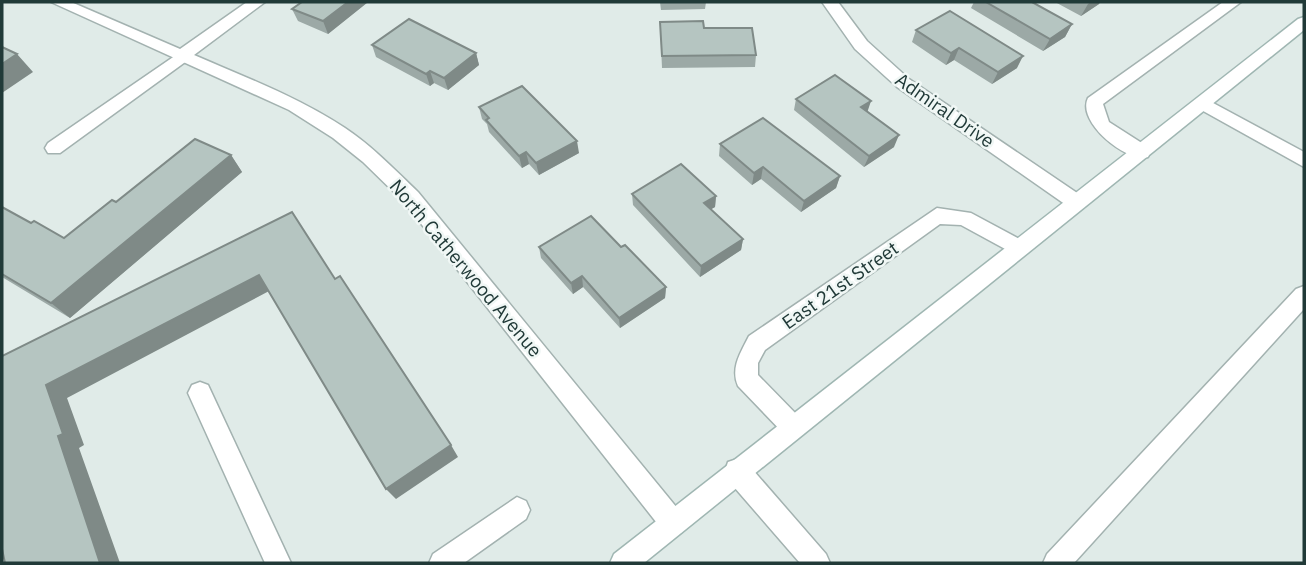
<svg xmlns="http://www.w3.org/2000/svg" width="1306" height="565" viewBox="0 0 1306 565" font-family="'IBM Plex Sans',sans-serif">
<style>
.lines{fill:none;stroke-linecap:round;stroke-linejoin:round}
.lane-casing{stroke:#a3b2b0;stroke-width:3}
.street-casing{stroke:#a3b2b0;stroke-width:3}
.secondary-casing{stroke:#9fb6b2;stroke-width:3}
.lane{fill:#fff;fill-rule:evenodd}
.street{fill:#fff;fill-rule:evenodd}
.secondary{fill:#fff;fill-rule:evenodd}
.wall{fill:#9ca9a6}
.shaded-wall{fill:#7f8a87}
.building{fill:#b5c5c1;stroke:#7f8a87;stroke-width:2}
.labels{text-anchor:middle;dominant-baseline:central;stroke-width:5;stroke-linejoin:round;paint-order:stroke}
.street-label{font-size:19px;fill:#213a38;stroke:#f0f7f5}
</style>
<rect width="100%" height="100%" fill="#e0ebe8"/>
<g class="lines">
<defs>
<path id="lane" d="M182 51 190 56 188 60 60 153H48L45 148 48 143Z
M1202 97 1304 152V167L1196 107 1193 103Z
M1304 286V309L1074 563H1043L1047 554 1296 289Z
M200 382 208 385 291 563H265L188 393 192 385Z
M737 459 746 462 826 554 830 563H800L728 480 725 471 728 462Z
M517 497 526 501 530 510 526 519 464 563H429L433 554Z"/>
<path id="street" d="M51 2H71L180 49 247 2H265L194 55C245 77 298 97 345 128 372 146 394 169 418 192L682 514 686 523 682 532 673 536 664 532 404 202 363 162 333 138 289 110Z
M822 2H838L867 41 909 79 1083 197 1086 202 1083 207 1076 209 1069 207 897 87 855 49Z
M1223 2H1241L1103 104 1109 122 1148 147 1150 152 1148 157C1127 163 1076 122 1088 98Z
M937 208 971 213 1025 242 1028 248 1025 254 1018 256 961 225 940 224 765 350 758 363V375L801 419 805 427 801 435 793 438 785 435 738 386C730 368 741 352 749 336Z"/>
<path id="secondary" d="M1304 17V30L644 563H610L614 554 1298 19Z"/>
</defs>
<use href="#lane" class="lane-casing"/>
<use href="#street" class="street-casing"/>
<use href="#secondary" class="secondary-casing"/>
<use href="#lane" class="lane"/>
<use href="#street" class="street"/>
<use href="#secondary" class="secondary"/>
</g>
<path class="wall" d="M302 2H368L328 34 298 21 292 9Z
M660 2H706L705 9 661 10Z
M974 2H1037L1036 4 1072 24 1065 37 1043 51 971 8Z
M1055 2H1100L1099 4 1081 16Z
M660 22 704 28 756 55 755 67 662 68Z
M916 30 1017 68 992 84 954 60 946 65 912 42Z
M372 45 476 53 479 65 448 90 434 83 430 86 376 57Z
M796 99 867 112 894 147 864 167 794 110Z
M479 107 579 153 539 175 529 164 522 168 489 132 487 124 482 119Z
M720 144 840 176 836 188 801 212 761 179 752 185 719 156Z
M231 155 242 172 70 318 2 277V207L31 223 64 238 116 202Z
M632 194 716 196 715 207 711 209 743 239 741 250 700 277 633 205Z
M539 247H621L666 287 665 298 620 328 583 287 573 294 541 258Z"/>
<path class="shaded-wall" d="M348 2H368L328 34 323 21Z
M1091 2H1100L1099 4 1081 16 1088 4Z
M1072 24 1065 37 1043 51 1050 39Z
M959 48 954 60 946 65 951 53Z
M476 53 479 65 448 90 444 78Z
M17 54 33 72 2 93V64Z
M1023 56 1017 68 992 84 998 72Z
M430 71 434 83 430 86 426 74Z
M871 101 867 113 861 107Z
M899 135 894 147 864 167 869 156Z
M577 141 579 153 539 175 536 163Z
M526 152 529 164 522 168 519 156Z
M231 155 242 172 70 318 51 303Z
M763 167 761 179 752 185 754 173Z
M840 176 836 188 801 212 804 201Z
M716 196 715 207 703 214 704 203Z
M743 239 741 250 700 277 701 266Z
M259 275 271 290 67 398 84 445 79 448 120 563H100L58 436 46 385Z
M582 276 583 287 573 294 571 283Z
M666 287 665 298 620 328 619 318Z
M451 445 458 457 396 499 386 489Z"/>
<path class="building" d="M302 2H348L323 21 292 9Z
M986 2H1032L1072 24 1050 39Z
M950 11 1023 56 998 72 959 48 951 53 916 30Z
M409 19 476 53 444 78 430 71 426 74 372 45Z
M703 21 704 28H752L756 55 662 56 660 22Z
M2 47 17 54 2 64Z
M835 75 871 101 861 107 899 135 869 156 796 99Z
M522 86 577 141 536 163 526 152 519 156 486 120 489 118 479 107Z
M763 118 840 176 804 201 763 167 754 173 720 144Z
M195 139 231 155 51 303 2 274V207L31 223 34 221 64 238 112 200 116 202Z
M681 164 716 196 704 203 743 239 701 266 632 194Z
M292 212 335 279 340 276 451 445 386 489 259 275 46 385 63 434 58 436 100 563H5L2 549V356Z
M591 216 621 247 625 245 666 287 619 318 582 276 571 283 539 247Z"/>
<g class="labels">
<g class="street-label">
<text transform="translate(945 110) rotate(35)">Admiral Drive</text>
<text transform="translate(466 268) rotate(50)">North Catherwood Avenue</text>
<text transform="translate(840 285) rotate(-35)">East 21st Street</text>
</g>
</g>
<rect width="1306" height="565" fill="none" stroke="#213a38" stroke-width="7"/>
</svg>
